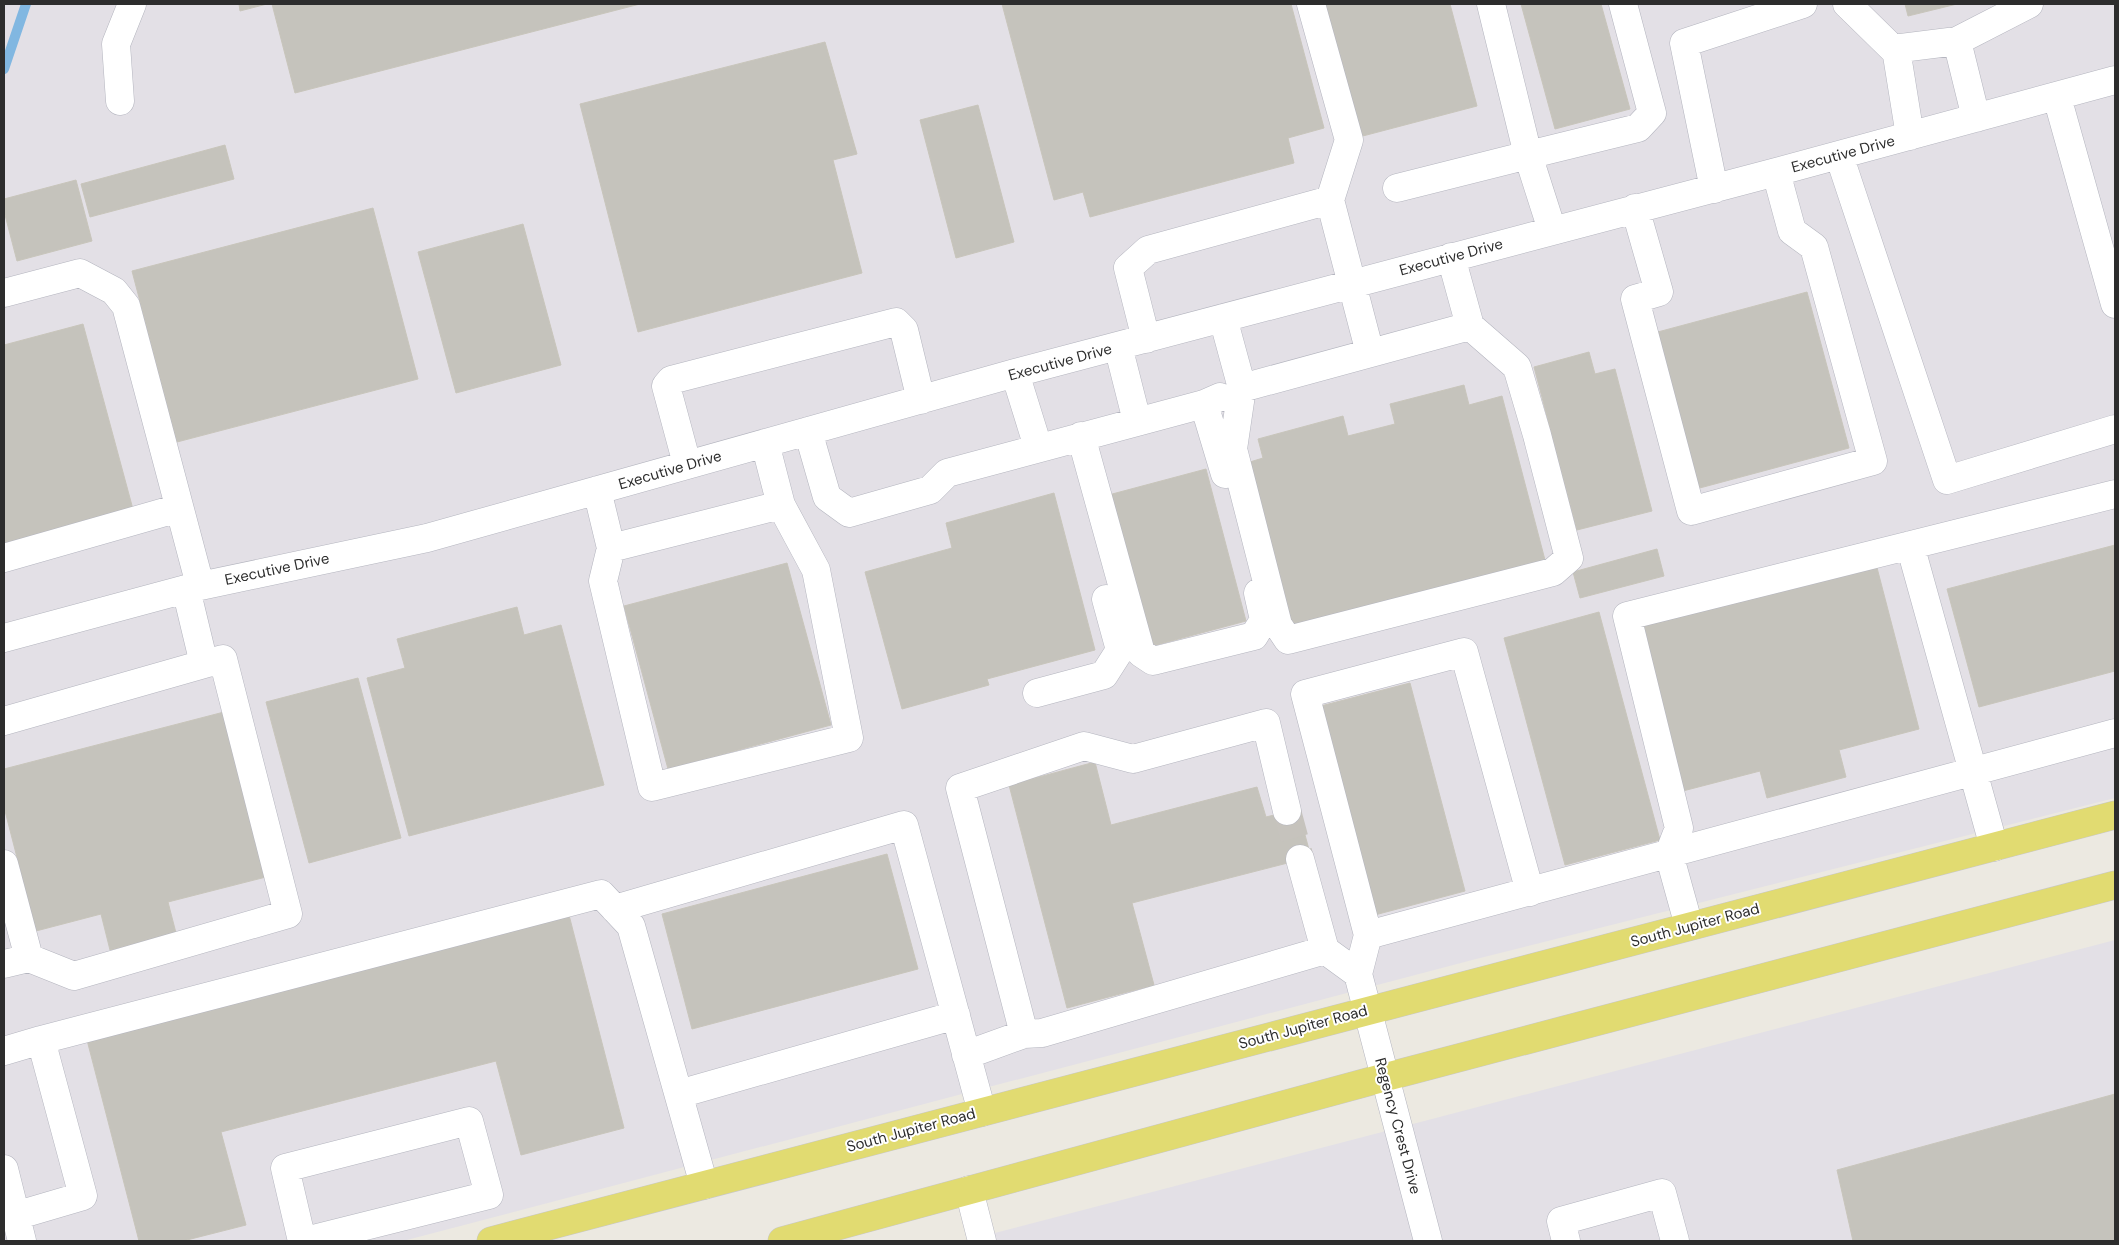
<svg xmlns="http://www.w3.org/2000/svg" width="2119" height="1245" viewBox="0 0 2119 1245" font-family="'DM Sans',sans-serif">
<style>
.industrial{fill:#e3e0e6}
.lines{fill:none;stroke-linecap:round;stroke-linejoin:round}
.stream{stroke:#81b7e1;stroke-width:10}
.building{fill:#c5c3bc;stroke:#c8c5bb}
.minor-tunnel{stroke:#c6c3bd;stroke-width:28;stroke-dasharray:28 14;stroke-linecap:butt}
.minor-casing{stroke:#b4b5bf;stroke-width:29}
.major-casing{stroke:#c8c8c8;stroke-width:29}
.minor{stroke:#fff;stroke-width:28}
.major{stroke:#e1db71;stroke-width:28}
.labels{text-anchor:middle;dominant-baseline:central;stroke-width:4;stroke-linejoin:round;paint-order:stroke}
.street-label{font-size:15px;fill:#2d2d2d;stroke:#fff}
</style>
<rect width="100%" height="100%" fill="#ece9e1"/>
<path class="industrial" d="M4 4H2115V798L1476 959 403 1241H4Z
M2115 940V1241H964L1432 1119Z"/>
<g class="lines">
<path class="stream" d="M4 69 26 4"/>
</g>
<path class="building" d="M239 4H267L240 11Z
M272 4H640L295 93Z
M1002 4H1291L1324 128 1288 138 1294 163 1090 217 1083 192 1054 200Z
M1323 4H1450L1477 106 1359 137Z
M1521 4H1601L1630 109 1555 129Z
M1905 4H1957L1908 16Z
M825 42 857 154 833 160 862 273 638 332 580 104Z
M978 105 1014 242 956 258 920 120Z
M225 145 234 179 90 217 81 184Z
M76 180 92 241 17 261 4 211V199Z
M373 208 418 379 177 442 132 271Z
M523 224 561 365 456 393 418 252Z
M1807 292 1849 448 1696 489 1654 333Z
M83 324 134 513 4 548V345Z
M1589 352 1595 374 1615 369 1652 511 1577 530 1534 367Z
M1464 385 1469 405 1502 396 1545 560 1284 629 1240 465 1263 458 1258 439 1343 416 1348 436 1395 424 1390 404Z
M1206 469 1246 621 1141 649 1101 497Z
M1054 493 1095 650 987 679 989 685 902 709 865 572 952 548 946 523Z
M2115 545V671L1979 707 1947 589Z
M1657 549 1664 576 1580 598 1573 572Z
M1875 560 1919 729 1839 750 1846 777 1767 798 1760 771 1679 792 1634 624Z
M787 563 831 725 668 769 624 606Z
M517 607 524 635 561 625 604 785 409 836 367 678 405 668 397 639Z
M1599 612 1660 840 1565 865 1504 638Z
M358 678 401 838 309 863 266 702Z
M1410 683 1465 891 1371 916 1317 707Z
M224 712 266 877 168 902 176 933 110 950 101 914 36 931 4 807V769Z
M1095 762 1111 825 1257 787 1266 817 1298 809 1311 857 1132 903 1154 985 1067 1008 1009 785Z
M887 854 918 969 692 1029 662 914Z
M569 915 624 1128 521 1155 496 1061 221 1132 246 1225 183 1241H139L87 1040Z
M2115 1094V1241H1853L1837 1170Z"/>
<g class="lines">
<path class="minor-tunnel" d="M1287 811 1300 859"/>
<defs>
<path id="minor" d="M1311 4 1349 140 1330 200
M1491 4 1528 155 1638 128 1652 113 1623 4
M1847 4 1893 49 1957 41
M1896 49 1910 136
M2057 97 2115 304
M120 101 116 44 132 4
M1976 118 1957 41 2029 4
M1839 155 1947 480 2115 429
M1397 188 1528 155 1552 230
M1714 189 1684 43 1803 4
M1635 208 1659 292 1635 299 1691 511 1873 461 1814 247 1792 231 1776 172
M4 293 80 273 114 291 126 306 200 585
M1223 318 1242 388 1470 326 1451 257
M1146 339 1128 268 1148 250 1330 200 1370 353
M1118 346 1137 421
M1015 373 1038 447
M1242 388 1233 449 1278 625 1288 640 1553 572 1569 558 1537 435 1517 367 1470 326
M1204 404 1225 474
M808 431 827 497 849 513 930 490 947 473 1204 404 1220 397
M1081 436 1141 653 1153 661 1254 636 1264 620 1258 593
M687 464 666 386 671 380 896 322 904 330 921 400
M597 490 611 548 603 581 652 787 849 738 816 570 781 505 765 443
M1910 545 1994 847
M611 548 781 505
M4 558 179 508
M4 638 186 589 427 538 1015 373 1776 172 2115 80
M1037 693 1104 675 1120 650 1106 599
M4 721 204 664 186 589
M4 864 29 958 4 964
M615 909 904 825 982 1112
M1689 926 1669 854 1679 828 1627 616 2115 494
M1368 935 1305 694 1464 652 1530 892
M1325 950 1358 974 1428 1241
M29 958 74 976 288 914 223 659 204 664
M1358 974 1368 935 2115 733
M1024 1034 960 788 1084 746 1133 759 1266 723 1287 811
M4 1051 41 1040
M966 1055 1024 1034 1042 1033 1325 950 1300 859
M679 1094 956 1015
M4 1169 22 1241
M969 1190 982 1241
M15 1216 83 1196 41 1040 601 894 631 926 704 1185
M302 1241 285 1168 469 1121 489 1195 305 1241
M1566 1241 1561 1221 1662 1193 1675 1241"/>
<path id="major" d="M491 1241 2115 815
M782 1241 1386 1077 2115 885"/>
</defs>
<use href="#minor" class="minor-casing"/>
<use href="#major" class="major-casing"/>
<use href="#minor" class="minor"/>
<use href="#major" class="major"/>
</g>
<g class="labels">
<g class="street-label">
<text transform="translate(1843 154) rotate(-15)">Executive Drive</text>
<text transform="translate(1451 257) rotate(-15)">Executive Drive</text>
<text transform="translate(1060 362) rotate(-15)">Executive Drive</text>
<text transform="translate(670 470) rotate(-16)">Executive Drive</text>
<text transform="translate(277 569) rotate(-12)">Executive Drive</text>
<text transform="translate(1695 925) rotate(-15)">South Jupiter Road</text>
<text transform="translate(1303 1027) rotate(-15)">South Jupiter Road</text>
<text transform="translate(1398 1126) rotate(75)">Regency Crest Drive</text>
<text transform="translate(911 1130) rotate(-15)">South Jupiter Road</text>
</g>
</g>
<rect width="2119" height="1245" fill="none" stroke="#2d2d2d" stroke-width="10"/>
</svg>
